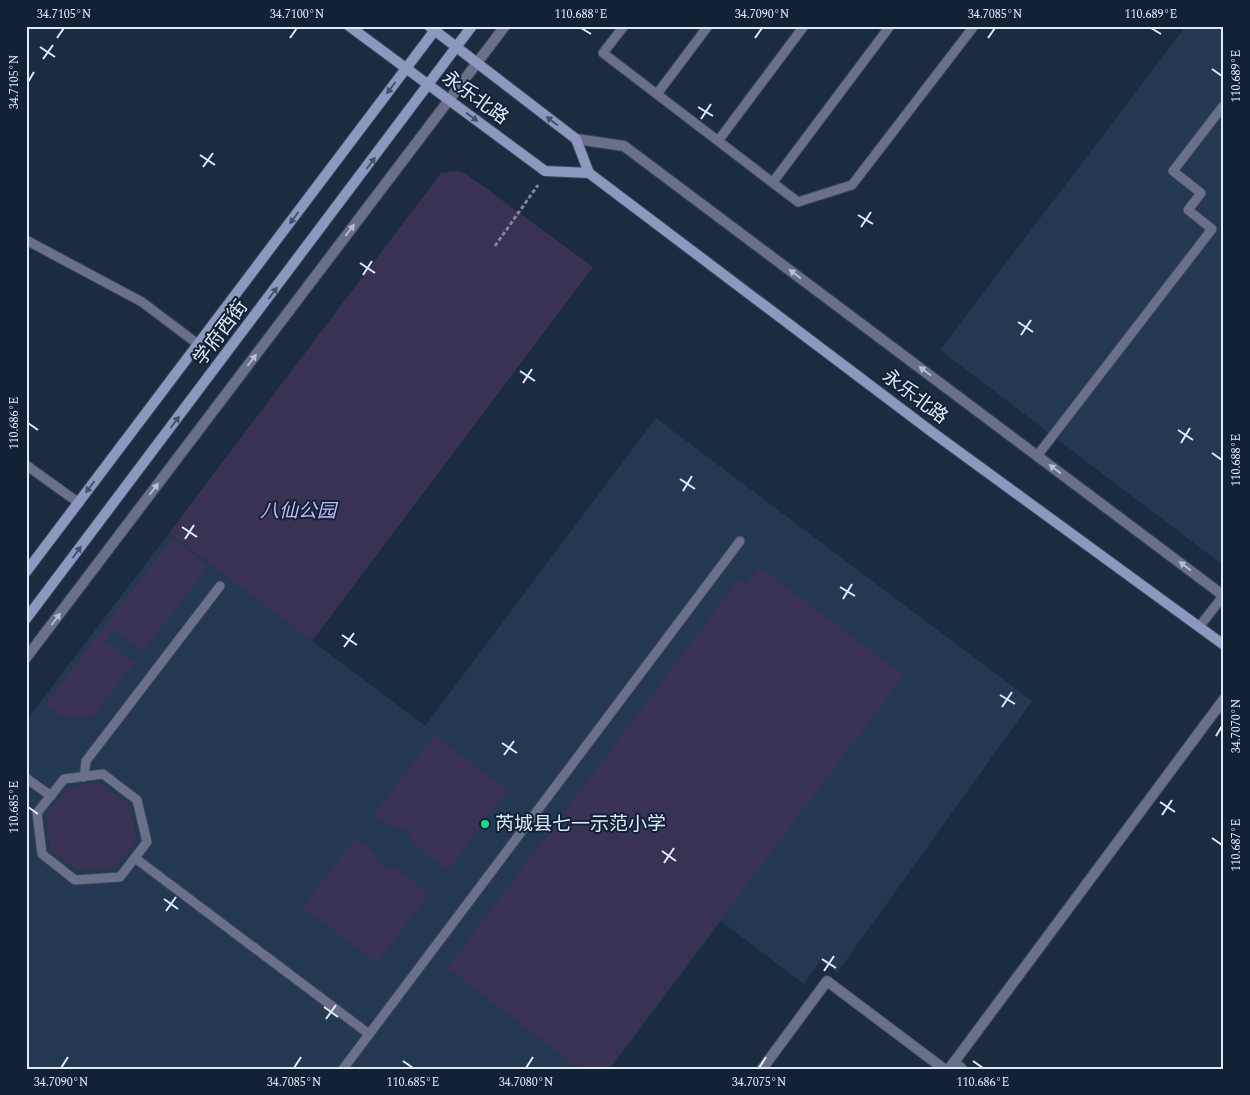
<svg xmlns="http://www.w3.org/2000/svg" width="1250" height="1095" viewBox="0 0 1250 1095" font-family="Spectral,'Noto Sans SC',serif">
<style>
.built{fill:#243852}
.green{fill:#3a3252}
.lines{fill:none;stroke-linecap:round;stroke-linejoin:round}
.lane-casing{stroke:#37475b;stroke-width:11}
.street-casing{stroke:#37475b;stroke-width:12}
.secondary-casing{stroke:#37475b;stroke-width:12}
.path{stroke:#7a889a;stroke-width:3;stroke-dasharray:4 2.5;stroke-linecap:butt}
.lane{stroke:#6a7088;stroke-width:9}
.street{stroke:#6a7088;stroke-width:10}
.secondary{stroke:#8e97bd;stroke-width:10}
.oneway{fill:#43516d}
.oneway2{fill:#b7c0d2}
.ticks{fill:none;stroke:#e0ebfa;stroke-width:2}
.poi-dot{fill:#1bd988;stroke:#112237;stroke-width:2}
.labels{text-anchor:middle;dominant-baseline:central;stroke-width:4;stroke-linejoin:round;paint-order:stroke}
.street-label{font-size:19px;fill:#e0ebfa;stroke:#112237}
.park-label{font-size:19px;font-style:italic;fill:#c7b9fa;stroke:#112237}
.poi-label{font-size:19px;fill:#e0ebfa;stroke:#112237;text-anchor:start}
.neatline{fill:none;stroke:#e0ebfa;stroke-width:2}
.ticks-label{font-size:12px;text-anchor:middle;fill:#e0ebfa}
</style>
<rect width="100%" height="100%" fill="#1b2c41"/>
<path class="built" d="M1186 26H1224V566L940 350Z
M656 418 1032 701 837 973 820 961 804 984 721 921 610 1069H26V721L169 533 425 726Z"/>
<path class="green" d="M457 171 465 173 593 267 312 641 169 533 441 173Z
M172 538 208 566 143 651 114 629 106 641 134 663 94 716C73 722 61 716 44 705Z
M760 567 904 675 608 1069H580L447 968 739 579 746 584Z
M435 735 508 791 448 870 412 843 407 830 398 827 393 828 374 814Z
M101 783 129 805 137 840 115 869 78 871 50 850 46 816 68 787Z
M356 838 374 852 380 866 384 868 394 867 429 894 377 963 303 907Z"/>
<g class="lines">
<defs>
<path id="lane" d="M624 26 603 53 798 202 852 185 974 26
M657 94 708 26
M718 141 804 26
M773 182 890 26
M26 240 142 302 199 345
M1037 456 1212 229 1188 210 1201 193 1173 171 1224 105
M26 465 79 503
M1199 627 1224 595
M103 774 137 800 147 842 120 877 75 880 42 854 37 813 64 779Z
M84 777 86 761 220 586
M26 778 51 796
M135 858 369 1034
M343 1069 740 541"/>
<path id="street" d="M576 139 624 146 1224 596
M26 658 505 26
M954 1062 962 1069
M762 1069 827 981 944 1069
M949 1069 1224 699"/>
<path id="secondary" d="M349 26 545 171 589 173
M429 26 576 139 589 173 932 432 1224 645
M26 572 438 26
M26 619 472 26"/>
</defs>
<use href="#lane" class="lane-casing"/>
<use href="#street" class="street-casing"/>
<use href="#secondary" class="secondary-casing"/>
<path class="path" d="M495 246 538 185"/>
<use href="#lane" class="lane"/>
<use href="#street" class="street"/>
<use href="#secondary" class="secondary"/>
</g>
<defs><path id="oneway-solid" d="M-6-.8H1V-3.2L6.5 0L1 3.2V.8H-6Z" transform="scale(1.25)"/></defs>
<g class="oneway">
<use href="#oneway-solid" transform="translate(391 88) rotate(127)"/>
<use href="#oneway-solid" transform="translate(472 117) rotate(36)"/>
<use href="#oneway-solid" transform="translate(552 121) rotate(-143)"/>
<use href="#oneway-solid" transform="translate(371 163) rotate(-53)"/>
<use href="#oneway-solid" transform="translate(294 218) rotate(127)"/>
<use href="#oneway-solid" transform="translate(273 293) rotate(-53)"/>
<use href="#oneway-solid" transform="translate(175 422) rotate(-53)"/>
<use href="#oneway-solid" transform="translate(90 487) rotate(127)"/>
<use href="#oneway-solid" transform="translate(77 552) rotate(-53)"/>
</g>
<g class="oneway2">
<use href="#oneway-solid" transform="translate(350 230) rotate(-53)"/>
<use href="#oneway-solid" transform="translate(795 274) rotate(-143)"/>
<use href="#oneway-solid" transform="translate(252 360) rotate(-53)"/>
<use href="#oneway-solid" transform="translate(925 371) rotate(-143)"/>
<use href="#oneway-solid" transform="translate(1055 469) rotate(-143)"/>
<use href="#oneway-solid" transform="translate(154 489) rotate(-53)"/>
<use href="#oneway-solid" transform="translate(1185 566) rotate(-143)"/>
<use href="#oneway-solid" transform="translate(56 619) rotate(-53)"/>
</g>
<path class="ticks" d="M581 28 591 34M1151 28 1161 34M57 38 64 28M290 38 297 28M755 38 762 28M988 38 995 28M40 47 55 57M43 59 53 45M1212 69 1222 76M28 82 34 72M698 107 713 116M701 119 711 104M200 155 215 165M203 167 213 153M858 215 873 224M861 227 871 212M360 263 375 273M363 275 372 261M1018 322 1033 332M1021 335 1031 320M520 371 535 381M523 383 532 369M28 423 38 430M1178 430 1193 440M1181 443 1190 428M1212 453 1222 460M680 479 695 489M683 491 692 476M182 527 197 537M185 539 194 525M840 587 855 596M843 599 852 584M342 635 357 645M344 647 354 633M1000 695 1015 704M1002 707 1012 692M1216 736 1222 726M502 743 517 753M504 755 514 741M1160 802 1175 812M28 807 38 814M1162 815 1172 800M1212 838 1222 845M662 851 676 861M664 863 674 848M164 899 178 909M166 911 176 897M822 959 836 968M824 971 834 956M324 1007 338 1017M326 1019 336 1005M403 1061 413 1068M973 1061 983 1068M61 1068 68 1057M294 1068 301 1057M526 1068 533 1057M759 1068 766 1057"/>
<circle class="poi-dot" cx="485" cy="824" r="5"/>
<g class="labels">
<g class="street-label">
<text transform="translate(475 98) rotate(36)">永乐北路</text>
<text transform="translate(221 333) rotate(-53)">学府西街</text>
<text transform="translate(915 397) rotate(37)">永乐北路</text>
</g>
<g class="park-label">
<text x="298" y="511">八仙公园</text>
</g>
<g class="poi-label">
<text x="495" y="824">芮城县七一示范小学</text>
</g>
</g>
<rect width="1250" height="1095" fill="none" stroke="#112237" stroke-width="55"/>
<rect x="28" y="28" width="1194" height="1040" class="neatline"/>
<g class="ticks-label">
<text x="64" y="18">34.7105°N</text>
<text x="297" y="18">34.7100°N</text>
<text x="581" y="18">110.688°E</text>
<text x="762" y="18">34.7090°N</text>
<text x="995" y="18">34.7085°N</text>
<text x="1151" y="18">110.689°E</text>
<text transform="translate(1236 76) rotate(-90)" y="4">110.689°E</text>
<text transform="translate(14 82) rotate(-90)" y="4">34.7105°N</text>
<text transform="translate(14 423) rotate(-90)" y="4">110.686°E</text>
<text transform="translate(1236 460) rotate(-90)" y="4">110.688°E</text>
<text transform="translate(1236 726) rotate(-90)" y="4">34.7070°N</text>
<text transform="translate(14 807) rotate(-90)" y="4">110.685°E</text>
<text transform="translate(1236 845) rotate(-90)" y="4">110.687°E</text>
<text x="61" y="1086">34.7090°N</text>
<text x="294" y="1086">34.7085°N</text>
<text x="413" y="1086">110.685°E</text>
<text x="526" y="1086">34.7080°N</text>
<text x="759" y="1086">34.7075°N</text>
<text x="983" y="1086">110.686°E</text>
</g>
</svg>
